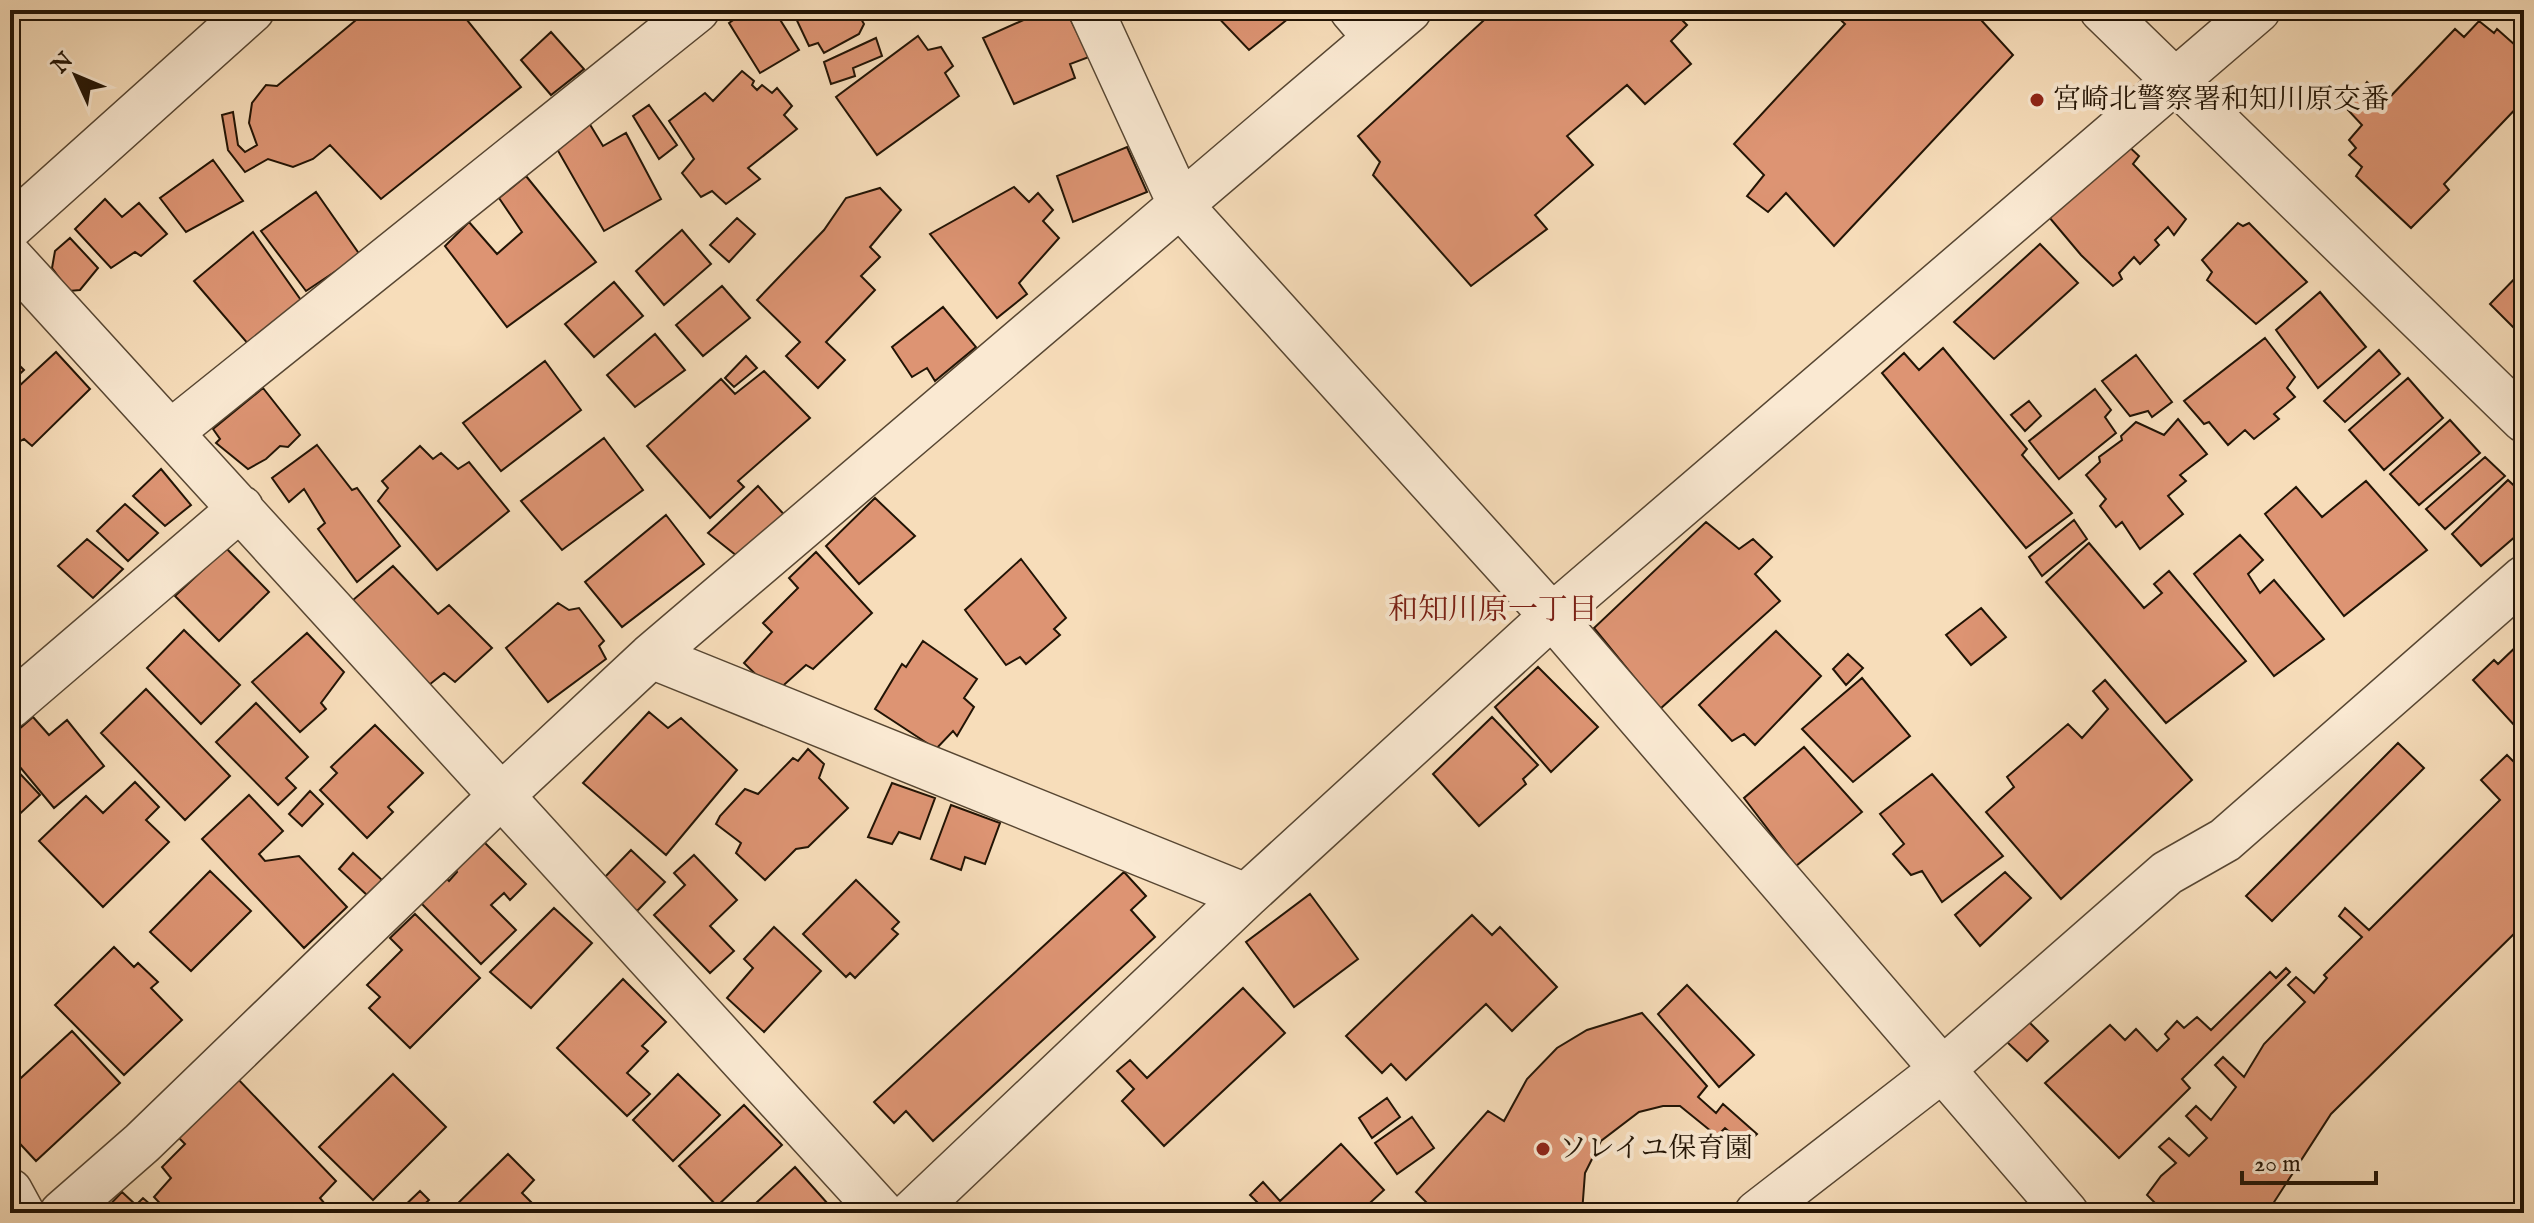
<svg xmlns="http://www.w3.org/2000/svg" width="2534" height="1223" viewBox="0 0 2534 1223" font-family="'IM FELL English','Noto Serif JP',serif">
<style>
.building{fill:#dd9473;stroke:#221405;stroke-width:2}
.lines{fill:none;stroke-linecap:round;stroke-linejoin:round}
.minor-casing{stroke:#574632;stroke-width:47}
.minor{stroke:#fae9d2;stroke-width:44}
.poi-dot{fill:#8f2418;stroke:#fae9d2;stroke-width:3}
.labels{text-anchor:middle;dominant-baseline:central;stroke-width:8;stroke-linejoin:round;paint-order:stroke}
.poi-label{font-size:28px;fill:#221405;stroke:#fae9d2;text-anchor:start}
.neighbourhood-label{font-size:30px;fill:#7a1f14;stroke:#fae9d2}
</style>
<rect width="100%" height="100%" fill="#f7ddba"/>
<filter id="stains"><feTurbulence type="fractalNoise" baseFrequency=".0025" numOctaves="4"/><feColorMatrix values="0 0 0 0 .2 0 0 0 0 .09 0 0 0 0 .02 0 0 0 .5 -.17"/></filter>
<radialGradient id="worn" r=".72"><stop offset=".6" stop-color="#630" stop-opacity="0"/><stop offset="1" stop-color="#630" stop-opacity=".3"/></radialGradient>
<path class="building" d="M368 10H459L521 87 381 199 330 145 313 159 293 167 268 159 245 172 228 150 222 115 233 112 238 145 245 152 257 145 249 123 252 103 266 85 277 86Z
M748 10H774L799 50 760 73 729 23Z
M792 10H856L864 24 859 34 824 53 818 43 809 46Z
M1046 10H1066L1089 57 1070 64 1075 78 1014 104 983 38Z
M1211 10H1299L1249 50Z
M1495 10H1672L1687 25 1671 41 1691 64 1645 104 1627 85 1567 136 1593 165 1535 215 1547 229 1471 286 1373 175 1380 162 1358 136Z
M1830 10H1972L2013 55 1834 246 1786 193 1768 212 1747 196 1764 175 1734 144 1845 24Z
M2479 21 2494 33 2497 29 2524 53 2520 65 2524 68V100L2444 184 2449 190 2411 228 2356 176 2362 167 2349 155 2356 148 2349 140 2362 125 2347 109 2367 82 2387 100 2455 29 2464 37Z
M551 32 584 69 551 95 521 60Z
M918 36 928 50 941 47 953 66 945 73 959 96 877 155 836 97Z
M876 38 882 56 853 68 855 76 831 84 824 62Z
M742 71 754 81 752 85 757 90 762 85 772 93 777 88 792 106 784 115 797 129 748 168 760 179 726 204 712 191 701 197 682 173 694 159 669 121 705 93 713 101Z
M649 105 677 145 659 159 633 116Z
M586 118 603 146 626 133 661 199 604 231 557 149Z
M2124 142 2139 156 2133 164 2186 219 2174 235 2168 227 2155 240 2159 245 2140 264 2134 257 2119 273 2122 279 2113 286 2081 255 2049 217Z
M1127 147 1147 192 1073 222 1057 176Z
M213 160 243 201 186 232 160 198Z
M526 176 596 262 507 327 445 246 469 222 497 254 522 232 499 198Z
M1014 187 1029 202 1038 193 1053 210 1043 221 1059 238 1019 283 1027 294 997 318 930 234Z
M880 188 901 210 870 247 880 257 861 276 875 290 826 342 845 360 818 388 786 356 800 342 757 300 824 230 846 198Z
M316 192 360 255 306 291 261 231Z
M105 199 122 217 139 203 167 234 141 256 135 252 111 268 75 229Z
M737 218 755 234 729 262 710 245Z
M2238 223 2243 226 2249 223 2307 282 2256 324 2207 280 2212 272 2202 260Z
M682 230 711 264 664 305 636 271Z
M253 232 303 303 249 345 194 281Z
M70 238 98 268 80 290 69 291 52 268 55 251Z
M2040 244 2078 283 1994 359 1954 322Z
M2524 269V338L2490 304Z
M614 282 643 316 594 357 565 324Z
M722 286 750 318 703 356 676 325Z
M2320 292 2366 347 2318 388 2276 330Z
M943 307 976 347 935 381 927 368 912 377 892 347Z
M655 334 685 370 635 407 607 375Z
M2265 338 2295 377 2287 388 2295 397 2274 414 2279 419 2254 439 2245 430 2228 445 2209 422 2204 424 2184 401Z
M1943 348 2027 449 2022 455 2072 513 2026 548 1882 373 1904 353 1919 370Z
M2379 350 2400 374 2345 422 2324 401Z
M56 352 90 389 32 446 24 439 12 446 10 384 17 388Z
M2136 355 2172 402 2152 417 2148 411 2130 416 2102 381Z
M10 356 24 370 10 383Z
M746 356 757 368 734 387 725 378Z
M545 361 581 410 501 471 463 423Z
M764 371 810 418 738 481 744 487 710 518 647 446 721 379 735 394Z
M2408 378 2443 418 2384 470 2349 430Z
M263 388 300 435 288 447 280 446 266 459 248 469 216 443 220 439 213 429Z
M2095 389 2111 410 2105 417 2116 433 2059 479 2029 441Z
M2029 401 2041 416 2025 431 2011 415Z
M2178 419 2207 454 2180 475 2186 481 2168 496 2183 514 2140 549 2122 522 2116 527 2100 506 2106 499 2086 475 2100 462 2099 457 2122 440 2121 436 2136 422 2164 435Z
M2450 420 2480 453 2419 505 2390 474Z
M604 438 643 490 562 550 521 501Z
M317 445 352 490 357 488 400 546 357 582 318 529 325 523 304 489 289 502 272 478Z
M420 446 433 459 441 453 458 469 469 462 509 511 437 570 378 501 388 488 382 481Z
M2485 457 2505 476 2445 529 2426 509Z
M161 469 191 505 165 526 133 496Z
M2508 480 2524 495V529L2481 566 2452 534Z
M2366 481 2427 550 2344 616 2265 514 2296 487 2322 517Z
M758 486 789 520 742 560 708 533Z
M875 498 915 536 859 584 826 546Z
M125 504 158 533 128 561 97 531Z
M666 515 704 564 622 627 585 582Z
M2074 520 2087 539 2042 576 2029 557Z
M1706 522 1739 549 1753 539 1772 557 1755 574 1780 601 1660 709 1594 628Z
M2240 535 2263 560 2248 574 2260 593 2274 580 2324 639 2274 676 2194 574Z
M87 539 123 569 93 598 58 566Z
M2089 543 2144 608 2162 593 2154 584 2169 571 2246 661 2166 723 2046 582Z
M226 548 269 592 219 641 175 596Z
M816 552 872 613 813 669 806 665 775 693 744 663 772 632 763 623 798 588 789 578Z
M1021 559 1066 618 1054 629 1060 635 1026 664 1020 657 1006 665 965 610Z
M393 566 438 614 449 605 492 648 455 682 444 673 429 685 353 600Z
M558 603 569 610 579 608 604 641 599 646 606 659 548 702 506 648Z
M1981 608 2006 637 1971 665 1946 635Z
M184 630 240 685 201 724 147 668Z
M1776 631 1821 676 1755 745 1744 734 1732 741 1699 705Z
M307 633 344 672 321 703 326 709 300 732 252 682Z
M923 641 977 679 964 698 974 707 957 736 953 731 936 749 875 709 902 664 906 667Z
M2522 641 2524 643V736L2473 680 2494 660 2498 664Z
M1848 654 1863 668 1846 685 1833 669Z
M1538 667 1598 727 1551 772 1495 707Z
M1862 678 1910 736 1853 782 1802 729Z
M2105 680 2192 780 2061 899 1986 812 2014 787 2007 777 2068 724 2082 738 2108 709 2093 691Z
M146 689 230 776 185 820 101 733Z
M256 703 308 757 286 778 296 788 278 805 216 742Z
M649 712 668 728 681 718 737 770 666 855 583 783Z
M33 717 49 735 67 720 104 766 54 808 10 755V737Z
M1492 717 1538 765 1523 779 1526 784 1479 826 1433 774Z
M375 725 423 773 388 807 393 812 367 838 320 790 337 773 331 767Z
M2398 743 2424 768 2272 921 2246 896Z
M1804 747 1862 812 1796 866 1744 798Z
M808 749 824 764 819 778 848 808 808 847 796 849 765 880 736 853 741 843 716 824 720 816 745 789 758 794 793 758 798 761Z
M2507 755 2524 772V924L2331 1114 2267 1213H2165L2147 1195 2161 1176 2176 1163 2159 1147 2169 1138 2189 1156 2207 1138 2186 1116 2196 1106 2211 1120 2236 1087 2215 1065 2223 1057 2244 1077 2264 1044 2305 1002 2288 985 2296 977 2314 993 2327 978 2324 975 2362 937 2339 916 2345 908 2369 930 2500 800 2481 780Z
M10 763 40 795 10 823Z
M1932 774 2003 856 1942 902 1922 871 1911 875 1893 854 1904 844 1880 814Z
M135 782 159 807 146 820 169 842 103 907 39 841 86 796 103 813Z
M892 783 935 798 920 839 899 832 892 844 868 837Z
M310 791 323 804 302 826 289 814Z
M249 795 283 831 259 854 265 861 299 856 347 907 304 948 202 839Z
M951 805 1000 823 985 864 965 857 961 870 931 859Z
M482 840 526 884 510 900 504 893 491 905 516 930 481 964 419 901 445 877 449 881 457 872 455 867Z
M631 850 665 882 637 911 604 878Z
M353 853 382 880 368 896 339 869Z
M694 855 737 900 710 926 734 951 710 973 654 915 685 885 674 873Z
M210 871 251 911 191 971 150 932Z
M1124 872 1146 896 1131 910 1155 937 933 1141 906 1111 894 1123 874 1102Z
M2005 872 2031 898 1980 946 1955 915Z
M856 880 899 922 892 929 898 934 855 978 850 973 846 977 803 934Z
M1310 894 1358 959 1294 1007 1246 942Z
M554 908 592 943 531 1008 490 972Z
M415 914 480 978 410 1048 369 1008 380 997 367 985 402 950 390 938Z
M1472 915 1492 935 1500 927 1557 987 1512 1031 1486 1004 1406 1080 1391 1064 1382 1073 1346 1036Z
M774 927 821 971 764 1032 727 998 753 968 744 959Z
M114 947 134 967 138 963 158 982 151 988 182 1020 124 1075 55 1005Z
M2286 968 2290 972 2182 1079 2190 1088 2119 1158 2045 1083 2110 1025 2125 1040 2136 1029 2157 1051 2169 1039 2165 1034 2177 1021 2184 1028 2197 1017 2211 1030 2270 972 2276 978Z
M623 979 666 1022 642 1046 648 1051 627 1073 650 1094 627 1116 557 1048Z
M1687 985 1754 1055 1719 1087 1658 1014Z
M1243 988 1285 1033 1164 1146 1122 1101 1134 1089 1117 1071 1130 1060 1147 1078Z
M1642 1013 1707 1086 1698 1097 1716 1113 1723 1104 1757 1134 1745 1145 1725 1128 1717 1136 1680 1106H1663L1639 1112 1601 1141 1585 1173 1582 1213H1437L1416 1192 1488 1111 1504 1121 1527 1079 1557 1048 1587 1030Z
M2028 1021 2048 1041 2027 1061 2007 1042Z
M72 1031 120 1083 36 1161 10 1133V1088Z
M393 1074 446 1127 373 1200 319 1147Z
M678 1074 720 1115 673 1161 633 1120Z
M235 1076 336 1181 320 1198 329 1209 326 1213H169L154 1197 171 1178 162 1167 185 1144 175 1134Z
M1387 1098 1400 1117 1372 1138 1359 1118Z
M744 1105 782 1145 717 1206 679 1166Z
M1412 1117 1434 1148 1397 1174 1375 1143Z
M1341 1144 1384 1190 1359 1213H1255L1262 1207 1250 1195 1263 1182 1280 1201Z
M508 1154 534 1180 522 1193 542 1213H448Z
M795 1167 828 1204 818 1213H745Z
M420 1191 429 1200 415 1213H397Z
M122 1192 136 1205 143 1198 160 1213H102Z"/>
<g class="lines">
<defs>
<path id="minor" d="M1091 10 1181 206 1552 616 2066 1213
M1352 10 1376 38
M2102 10 2524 420
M10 227 252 10
M10 257 882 1213
M171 432 697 10
M651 656 1246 896
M10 706 241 508
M10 1191 22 1213
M62 1213 142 1143 502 795 651 656 1409 10
M912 1213 1246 896 1552 616 2258 10
M1757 1213 1943 1069 2167 873 2225 840 2524 578"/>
</defs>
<use href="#minor" class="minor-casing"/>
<use href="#minor" class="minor"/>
</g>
<g class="poi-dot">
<circle cx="2037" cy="100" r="8"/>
<circle cx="1543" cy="1149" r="8"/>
</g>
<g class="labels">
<g class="poi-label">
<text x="2053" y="100">宮崎北警察署和知川原交番</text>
<text x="1559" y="1149">ソレイユ保育園</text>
</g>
<g class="neighbourhood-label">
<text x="1493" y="611">和知川原一丁目</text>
</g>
</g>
<rect width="2534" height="1223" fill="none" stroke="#f7ddba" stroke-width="40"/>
<rect x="12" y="12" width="2510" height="1199" fill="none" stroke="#221405" stroke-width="4"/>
<rect x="20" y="20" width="2494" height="1183" fill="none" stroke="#221405" stroke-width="2"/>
<g transform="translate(76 76) rotate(314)" stroke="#fae9d2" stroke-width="6" paint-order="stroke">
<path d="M0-6L14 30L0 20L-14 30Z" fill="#221405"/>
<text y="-12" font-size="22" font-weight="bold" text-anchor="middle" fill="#221405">N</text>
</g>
<path d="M2242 1171v12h134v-12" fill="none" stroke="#221405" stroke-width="4"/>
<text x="2254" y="1171" font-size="24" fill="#221405" stroke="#fae9d2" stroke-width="6" paint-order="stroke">20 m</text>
<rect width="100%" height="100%" filter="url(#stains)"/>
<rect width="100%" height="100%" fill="url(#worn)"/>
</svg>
